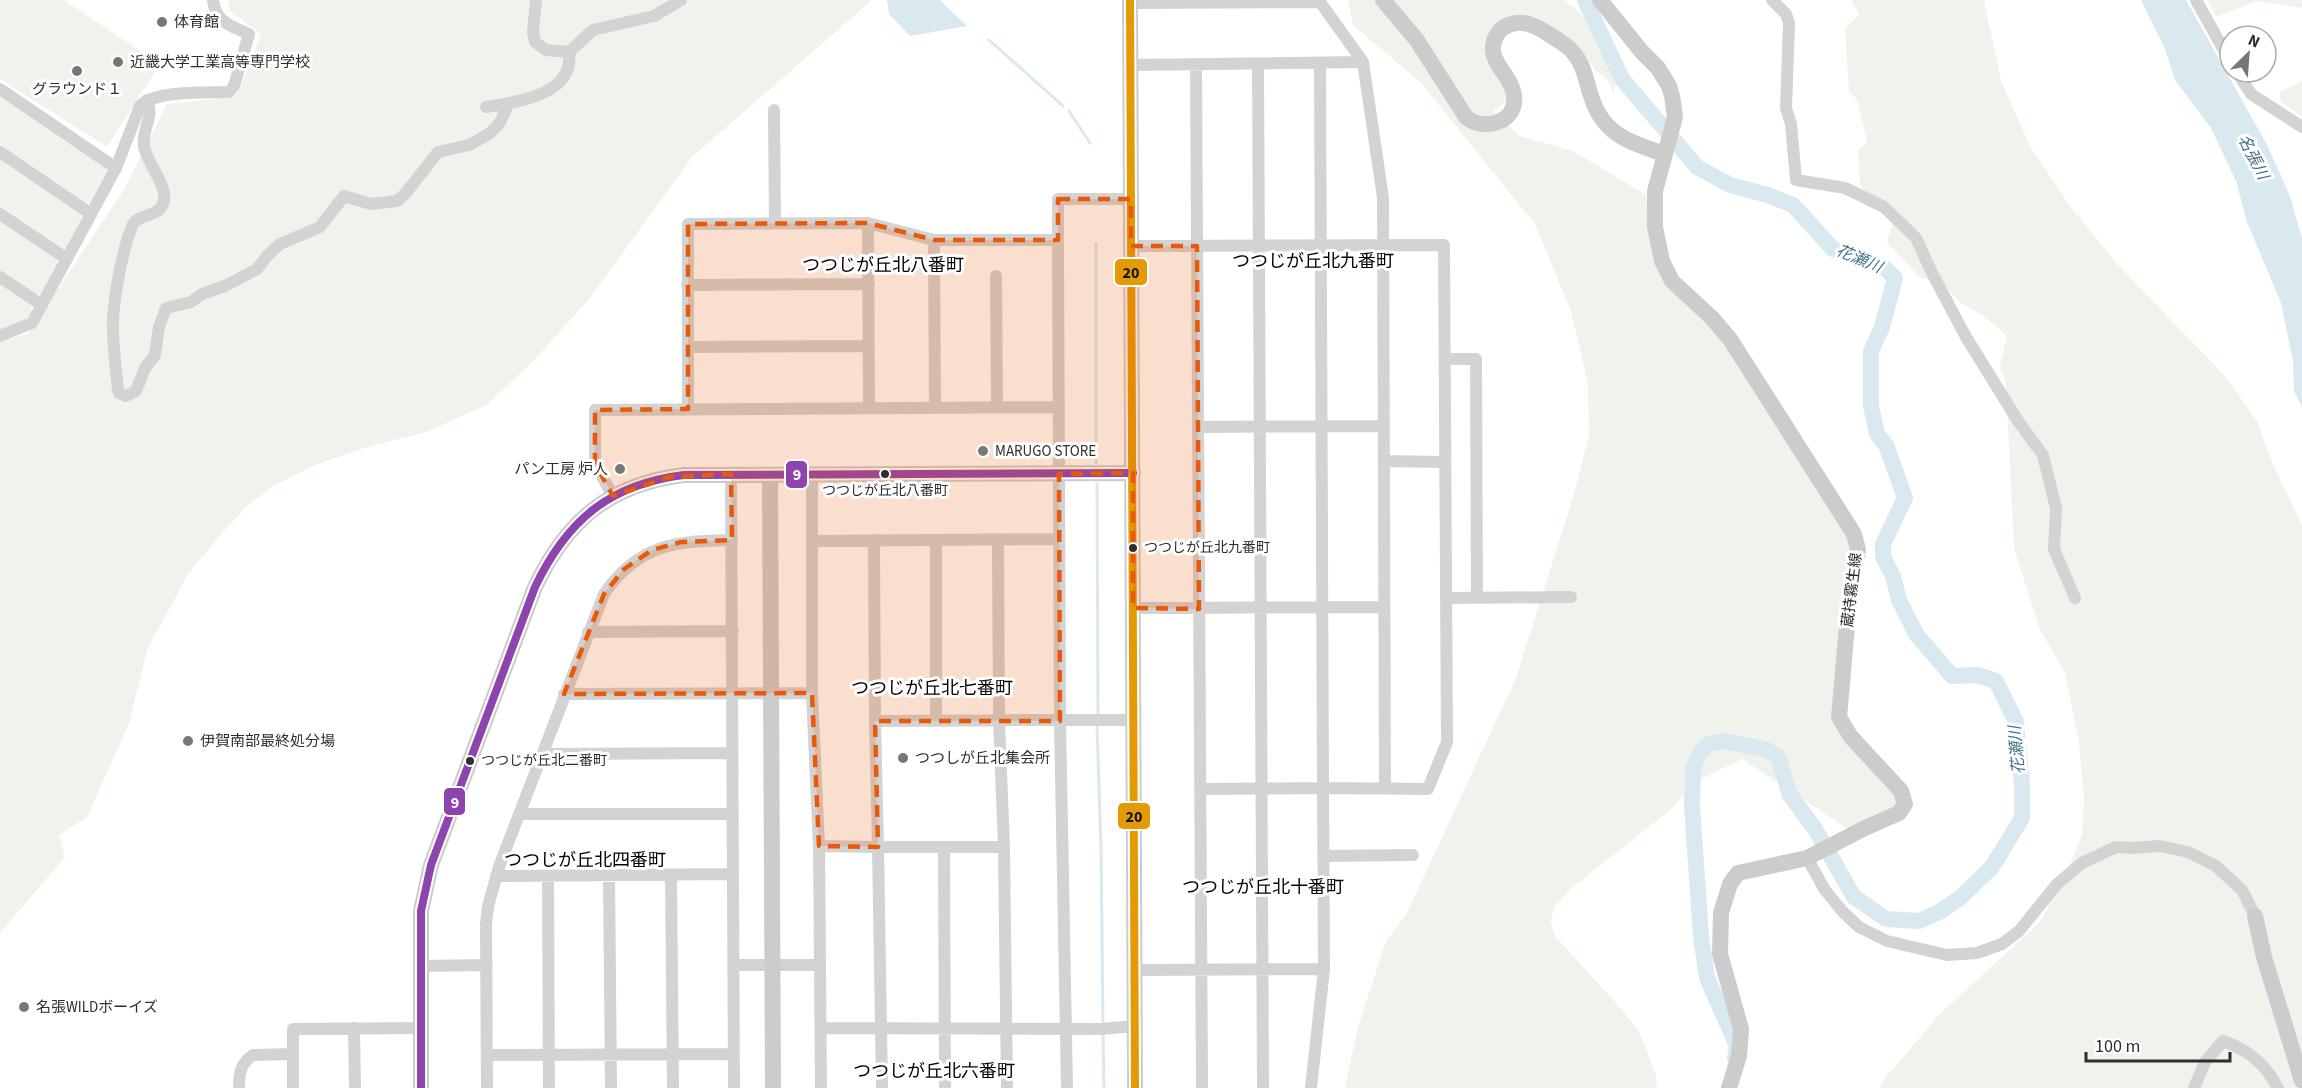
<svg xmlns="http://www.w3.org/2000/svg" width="2302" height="1088" viewBox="0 0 2302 1088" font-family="'Source Sans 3','Noto Sans JP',sans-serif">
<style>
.green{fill:#f0f3ec}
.water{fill:#dae8f0}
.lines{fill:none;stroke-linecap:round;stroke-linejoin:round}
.stream{stroke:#dae8f0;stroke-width:3}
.river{stroke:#dae8f0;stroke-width:16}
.street{stroke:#d3d3d3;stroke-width:12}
.secondary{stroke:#ccc;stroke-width:16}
.bus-1-casing{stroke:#fff;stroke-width:12}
.bus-2-casing{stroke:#fff;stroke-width:12}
.bus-1{stroke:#8e44ad;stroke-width:8}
.bus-2{stroke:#e39a05;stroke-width:8}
.marked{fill:#e8590c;fill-opacity:0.2;stroke:#e8590c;stroke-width:4.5;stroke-dasharray:12 8;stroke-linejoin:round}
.poi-dot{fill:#777;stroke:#fff;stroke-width:2}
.bus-dot{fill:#2e2e2e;stroke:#fff;stroke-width:2}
.labels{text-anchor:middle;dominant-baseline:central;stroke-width:6;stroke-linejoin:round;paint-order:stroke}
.bus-label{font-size:14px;fill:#2e2e2e;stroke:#fff;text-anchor:start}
.poi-label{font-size:15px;fill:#2e2e2e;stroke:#fff;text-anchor:start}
.street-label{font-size:15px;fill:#2e2e2e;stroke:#fff}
.water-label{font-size:16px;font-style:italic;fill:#427189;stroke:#fff}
.quarter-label{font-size:18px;fill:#000;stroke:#fff}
.line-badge{stroke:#fff;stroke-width:2}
.badge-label{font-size:16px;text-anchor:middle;font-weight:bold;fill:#fff}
.pale-badge-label{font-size:16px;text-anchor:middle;font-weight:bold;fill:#111}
</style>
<rect width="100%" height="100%" fill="#fff"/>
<path class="green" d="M0 0H64L160 64 107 147 0 79Z
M228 0H872L692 157 590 298 535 359 487 405 426 432 367 447 315 465 275 485 247 506 222 533 188 574 147 650 129 724 87 817 59 835 65 857 0 933V341L28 334 125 188 167 104 233 97 239 91 261 34 230 11Z
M1348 0H1564L1592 24 1618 78 1613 93 1607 79 1596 71 1579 46 1570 38 1535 17H1513L1485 54C1491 70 1504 83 1507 100L1493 111 1520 136 1573 151 1646 195 1652 253 1728 341 1854 544 1834 718 1902 804 1851 831 1742 759 1697 781 1668 812 1574 886 1555 906 1550 922 1555 936 1616 1003 1639 1031 1656 1075 1657 1088H1345L1358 1027 1386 941 1406 915 1516 678 1574 494 1589 436 1588 384 1571 311 1535 224 1421 83 1353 25Z
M1851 0H1984L2001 81 2031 148 2069 205 2118 265 2225 376 2257 421 2271 460 2302 525V1088H1879L1886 1077 1940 1014 2040 922 2066 875 2082 835 2084 800 2079 742 2065 672 2040 630 2014 548 2006 384 2000 365 2007 336 1984 316 1961 303 1939 280 1921 278 1887 243 1893 222 1860 186 1858 151 1867 141 1857 99 1849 92 1845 29 1859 14Z
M2208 0H2302V8L2256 1 2216 17Z
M2302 81V117L2281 102 2280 92Z
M0 94 105 166 108 173 92 202 85 204 0 147Z
M0 157 80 211 82 218 67 248 60 250 0 209Z
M0 220 56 258 58 264 42 294 35 295 0 271Z
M0 282 31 303C36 322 14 325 0 331Z"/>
<path class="water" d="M887 0H940L967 26 910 36 889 14Z
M2141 0H2186L2267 145 2290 196 2302 238V407L2294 391 2293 361 2281 303 2247 222 2236 181 2211 128 2175 80 2165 49Z"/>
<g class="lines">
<path class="stream" d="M989 40 1063 106
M1069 111 1090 143
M1096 244V463
M1097 484 1098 713
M1097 726 1101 847 1103 1021
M1103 1035 1104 1088"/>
<path class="river" d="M1585 0 1622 79 1697 167 1730 185 1768 195 1793 205 1833 249 1884 267 1895 278 1882 327 1871 351V406L1877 434 1886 445 1905 498 1883 544V557L1893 576 1899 600 1916 634 1952 676 1977 675 1996 681 2016 722 2022 784V818L1992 867 1960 898 1939 912 1919 921 1886 919 1854 897 1815 829 1790 795 1778 757 1765 749 1723 741 1709 744 1700 752 1693 769 1692 805 1701 937 1707 978 1737 1046 1735 1058"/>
<path class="street" d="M536 0 533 32 535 42 546 50 569 52 593 30 654 16 681 0
M1772 0 1786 14 1789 23 1786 108 1791 124 1796 180 1845 188 1884 207 1916 238 1931 271 1966 337 2018 421 2043 455 2056 508 2054 549 2075 598
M2196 0 2230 61
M1363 62 1383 198 1385 788
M1130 65 1363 62 1320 2 1130 3
M1196 65 1202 1088
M1258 65 1263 1088
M2237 72 2251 94 2302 127
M0 89 116 168
M147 100C155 119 141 129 144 146 146 163 170 187 163 204 158 217 141 213 133 224 123 247 114 295 113 320 112 343 116 367 118 390L119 393 126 396 136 391 145 368 155 355 159 327 166 308 191 302 202 294 225 286 257 269 267 256 280 244 320 227 344 196 371 204 397 201 405 194 438 152 469 145 489 134 499 124 509 103
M486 107C517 102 575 95 569 52
M774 110 775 223
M0 152 91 214
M0 214 67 259
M868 223 869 408
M934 240 935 408
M1058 240V199H1131
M1131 246 1444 245 1447 742 1428 789 1323 788 1324 969 1311 1088
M996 276 997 407
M0 277 42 305
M687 285 869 284
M0 336 32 323 116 168 140 106C156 90 206 93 229 92L234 86 249 34C231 27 215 21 213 0
M688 347 869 346
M1445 359H1476L1477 598
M688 409V224L868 223 934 240H1058L1060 721 1067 1088
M1198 427 1384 426
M1384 461 1445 462
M731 474 734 1088
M812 474V693L819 846 821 1088
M613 496 595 464V410L1059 407
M874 540 875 721
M998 540 999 721 1004 847H878L875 721C961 720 1048 720 1134 720
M812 541 1059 539
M936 541V720
M1446 598 1571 597
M1133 608 1384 607
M588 632 733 631
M564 694 812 693
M542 754 732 753
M1200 789 1323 788 1320 64
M519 814H732
M819 846 878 847 882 1088
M944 847 945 1088
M1004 847 1007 1088
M1324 856 1413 855
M1807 858 1825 890 1843 912 1859 927 1887 941 1947 955 1977 953 2002 944 2019 931 2057 884 2082 863 2116 847 2132 848 2160 846 2188 852 2216 866 2242 890 2255 916
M609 875 611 1088
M671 875 673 1088
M496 876 733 874
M548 876 549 1088
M734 965H819
M420 966 487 965
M1134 970 1324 969
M354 1028 355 1088
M822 1028 1100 1029 1135 1026
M487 1055 734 1054
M239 1088C239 1074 240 1064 253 1055L293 1054
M293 1088V1029L421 1028
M487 1088 486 924 488 906 500 864 604 594C638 544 676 541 732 540
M2194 1088 2205 1062 2223 1041C2249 1050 2265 1064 2278 1088"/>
<path class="secondary" d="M1130 0 1135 1088
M1383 0 1416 39 1466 117C1483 132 1518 123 1514 95 1511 72 1481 59 1498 33 1503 26 1513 22 1522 23 1531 23 1540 29 1547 33 1556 39 1566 44 1573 52 1591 73 1585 102 1608 126 1622 141 1645 147 1664 154
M1600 0 1642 52 1658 68 1669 86 1672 96 1675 117 1655 191V227L1662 261 1672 281 1712 318 1730 339 1854 534 1858 550 1849 603 1839 717 1851 737 1901 791 1905 804 1899 813 1865 828 1807 858 1738 873 1730 884 1721 913 1720 954 1741 1029 1739 1056 1729 1088
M770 475 773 1088
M2255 916 2264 957 2302 1081
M421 1088V911L431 865 535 587C567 520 610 484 684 475L1133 473"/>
<defs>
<path id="bus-1" d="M421 1088V911L431 865 535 587C567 520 610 484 684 475L1133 473"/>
<path id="bus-2" d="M1130 0 1135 1088"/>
</defs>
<use href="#bus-1" class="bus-1-casing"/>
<use href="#bus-2" class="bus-2-casing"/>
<use href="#bus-1" class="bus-1"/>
<use href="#bus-2" class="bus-2"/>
</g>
<path class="marked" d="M1058 199H1131V246H1197L1199 609 1133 608V473L1059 474 1060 721H875L878 847 819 846 812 693 564 694 604 594 624 569 652 550 681 542 732 540 731 474 670 477 613 496 595 464V410L688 409V224L868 223 934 240H1058Z"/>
<g class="poi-dot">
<circle cx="162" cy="22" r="6"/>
<circle cx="118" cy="62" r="6"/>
<circle cx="77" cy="71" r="6"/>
<circle cx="983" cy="451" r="6"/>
<circle cx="620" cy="469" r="6"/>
<circle cx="188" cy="741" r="6"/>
<circle cx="903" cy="758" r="6"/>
<circle cx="24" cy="1007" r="6"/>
</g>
<g class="bus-dot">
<circle cx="885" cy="474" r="5"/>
<circle cx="1133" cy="548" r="5"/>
<circle cx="470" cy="761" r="5"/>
</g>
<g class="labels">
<g class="bus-label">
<text x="885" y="491" text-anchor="middle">つつじが丘北八番町</text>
<text x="1144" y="548">つつじが丘北九番町</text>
<text x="481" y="761">つつじが丘北二番町</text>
</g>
<g class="poi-label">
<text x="174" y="22">体育館</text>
<text x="130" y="62">近畿大学工業高等専門学校</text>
<text x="77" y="89" text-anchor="middle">グラウンド１</text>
<text x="995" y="451">MARUGO STORE</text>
<text x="608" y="469" text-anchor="end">パン工房 炉人</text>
<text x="200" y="741">伊賀南部最終処分場</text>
<text x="915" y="758">つつしが丘北集会所</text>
<text x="36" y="1007">名張WILDボーイズ</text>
</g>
<g class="street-label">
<text transform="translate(1852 590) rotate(-83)">蔵持霧生線</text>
</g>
<g class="water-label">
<text transform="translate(2253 157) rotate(63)">名張川</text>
<text transform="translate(1859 259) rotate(23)">花瀬川</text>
<text transform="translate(2017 750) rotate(-95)">花瀬川</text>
</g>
<g class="quarter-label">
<text x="1313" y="261">つつじが丘北九番町</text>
<text x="883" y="265">つつじが丘北八番町</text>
<text x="932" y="688">つつじが丘北七番町</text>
<text x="585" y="860">つつじが丘北四番町</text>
<text x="1263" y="887">つつじが丘北十番町</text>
<text x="934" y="1071">つつじが丘北六番町</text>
</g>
</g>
<g class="line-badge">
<rect x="1114" y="258" width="34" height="28" rx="6" fill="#e39a05"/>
<rect x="785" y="460" width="23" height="29" rx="6" fill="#8e44ad"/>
<rect x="443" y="787" width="23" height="29" rx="6" fill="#8e44ad"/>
<rect x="1117" y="802" width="34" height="28" rx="6" fill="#e39a05"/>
</g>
<g class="badge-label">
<text x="797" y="480">9</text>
<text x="455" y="808">9</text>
</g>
<g class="pale-badge-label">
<text x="1131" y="278">20</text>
<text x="1134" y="822">20</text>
</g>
<g transform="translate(2248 54) rotate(25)"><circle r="28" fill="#ffffff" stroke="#ababab" stroke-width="1.5"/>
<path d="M0-4.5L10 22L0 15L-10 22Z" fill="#777777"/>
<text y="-9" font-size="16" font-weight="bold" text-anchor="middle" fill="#2e2e2e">N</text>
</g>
<path d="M2086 1052v9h144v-9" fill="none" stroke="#2e2e2e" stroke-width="3"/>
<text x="2095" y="1052" font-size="18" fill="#2e2e2e" stroke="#ffffff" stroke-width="4.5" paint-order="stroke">100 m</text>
</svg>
